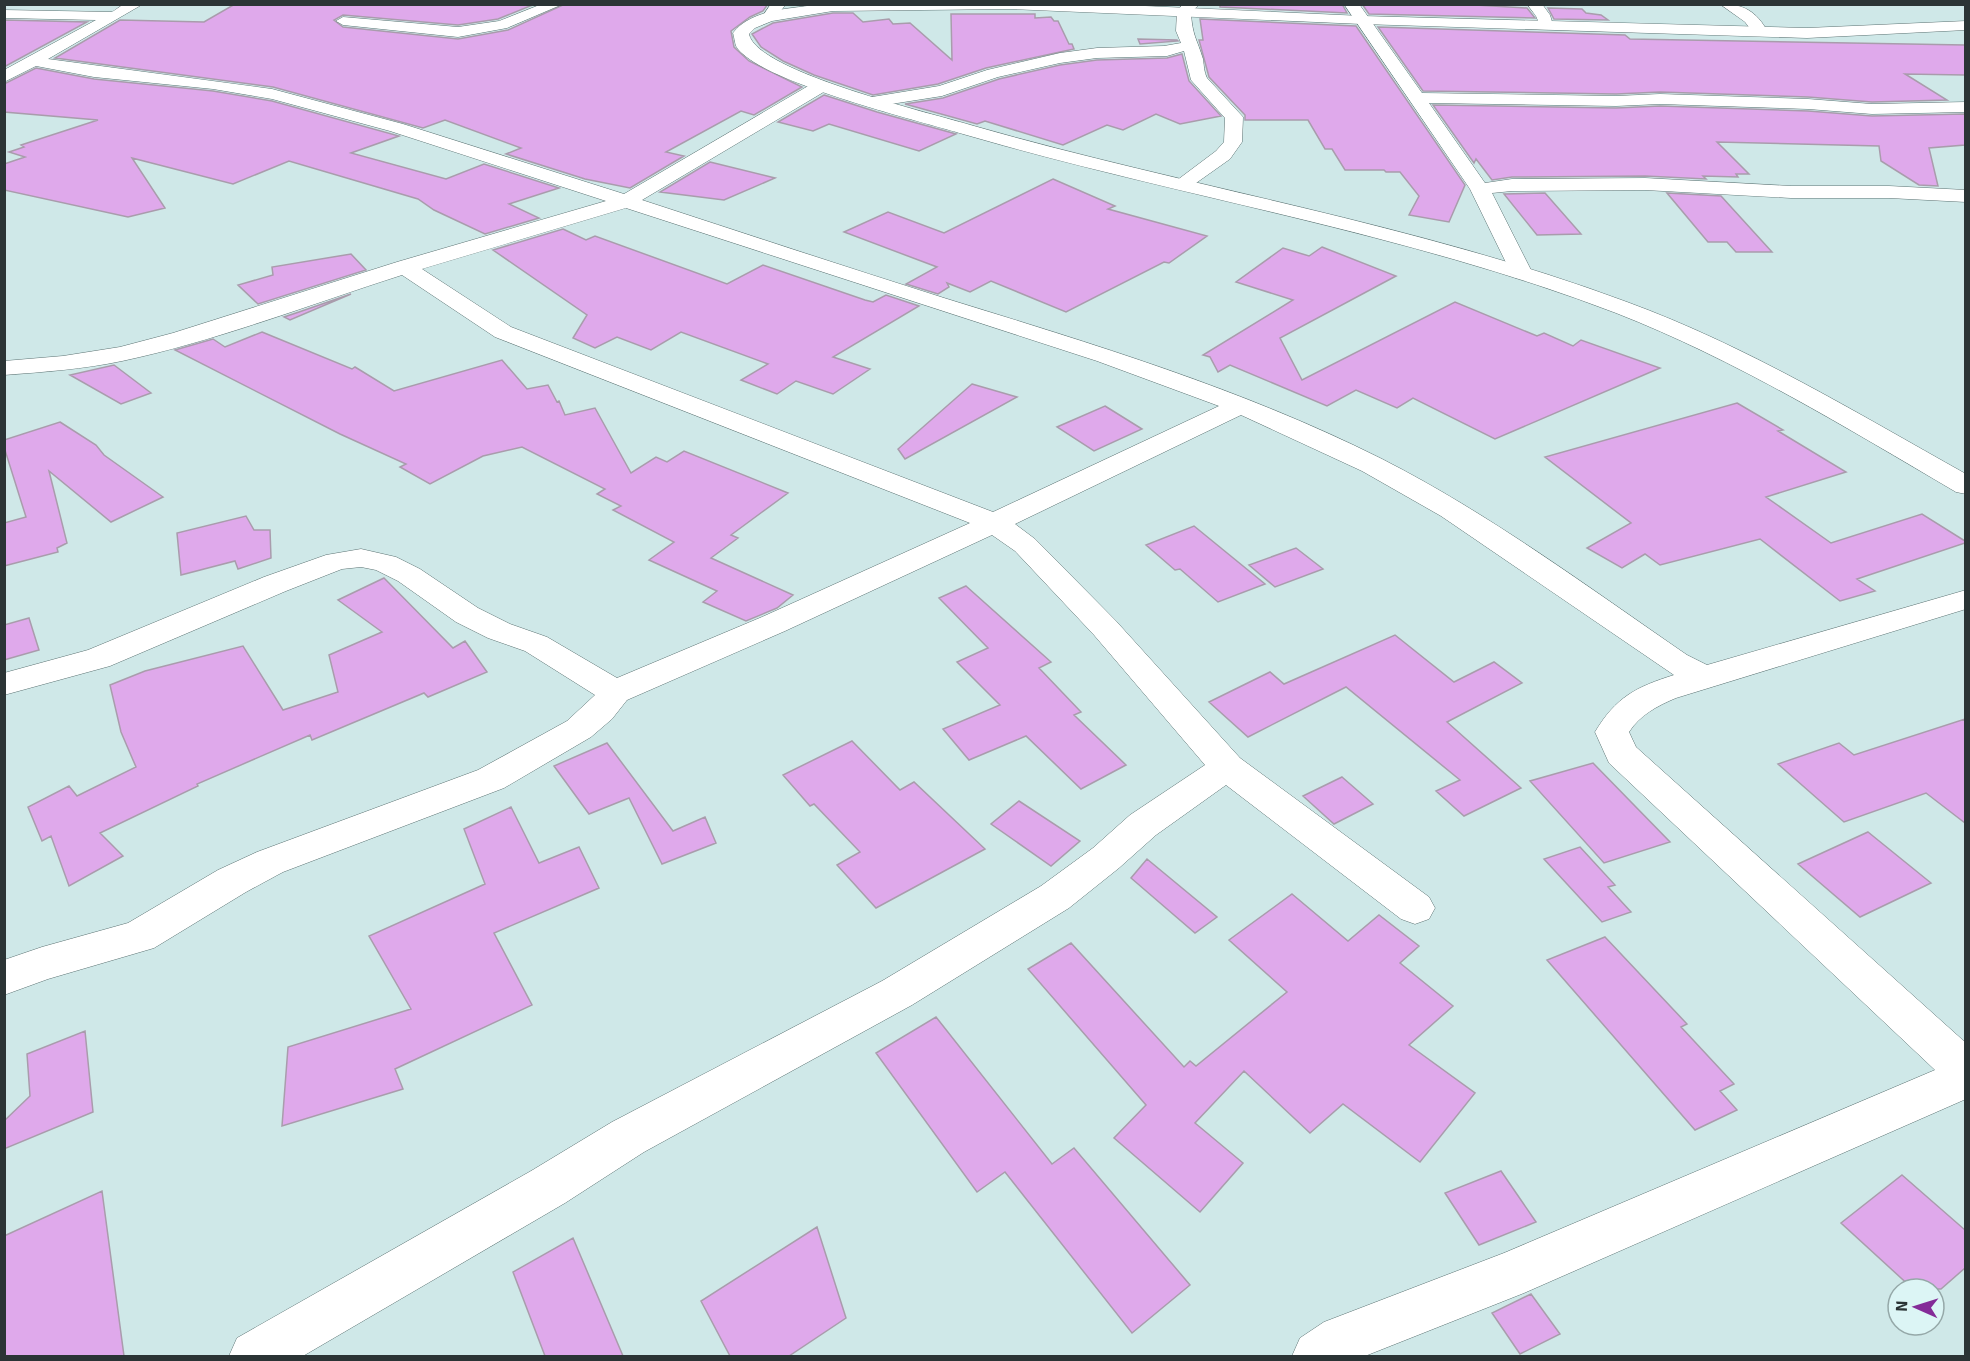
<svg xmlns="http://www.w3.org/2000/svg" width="1970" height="1361" viewBox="0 0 1970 1361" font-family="Signika,sans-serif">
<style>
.building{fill:#dfa9eb;stroke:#a99cac;stroke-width:1.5}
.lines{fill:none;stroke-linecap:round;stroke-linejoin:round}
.street-casing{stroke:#5c7373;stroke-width:1}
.secondary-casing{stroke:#5c7373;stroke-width:1}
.street{fill:#fff;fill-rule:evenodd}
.secondary{fill:#fff;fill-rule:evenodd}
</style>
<rect width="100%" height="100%" fill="#cfe8e8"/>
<path class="building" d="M235 4H535L498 19 458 25 343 15 334 20 343 27 458 39 508 30 565 4H768L763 11 750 17 731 31 734 47 749 61 802 87 754 115 741 111 666 152 684 156 630 188 585 179 506 154 521 148 445 120 423 128 273 87 55 58 120 20 204 22Z
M1220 4H1342L1347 13 1220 7Z
M1362 4H1458L1527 8 1535 18 1369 14Z
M1548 8 1582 9 1586 13 1601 15 1608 20 1554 19Z
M833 13H853L863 22 889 19 893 24 910 23 952 60 951 14H1035V18L1051 17 1054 21H1058L1069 44H1072L1074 49 986 68 938 84 873 95 814 75 783 61 761 47 752 34 773 23Z
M1200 19 1356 26 1465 185 1449 222 1409 215 1419 196 1400 172H1386L1384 170H1345L1332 149H1325L1308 120H1245V115L1209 77 1199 40H1203Z
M4 20 87 22 4 67Z
M1378 27 1625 35 1630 39 1965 45V75L1905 74 1947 100 1872 102 1808 97 1660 92 1616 94 1423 91Z
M1138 39 1177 40 1178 41 1140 44Z
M1182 54 1189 81 1221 116 1180 124 1156 114 1123 130 1107 125 1063 145 985 121 977 124 905 104 943 98 999 79 1060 65 1097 60 1167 58Z
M36 68 94 79 213 91 272 101 399 136 351 153 446 179 484 164 559 188 509 204 539 218 485 234 434 210 418 199 289 161 233 184 132 158 165 208 128 217 4 190V164L25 157 9 152 24 147 21 145 98 120 4 112V84Z
M824 95 877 112 956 134 919 151 829 124 813 131 778 122Z
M1433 105 1616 108 1660 106 1808 111 1872 116 1965 114V145L1929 148 1938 186 1919 185 1881 161 1879 146 1717 142 1749 174H1736L1738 177 1703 176 1706 179 1645 176 1512 177 1492 180 1476 159 1474 163Z
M710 162 775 178 724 200 660 192Z
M1053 179 1115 206 1108 209 1207 236 1169 263 1164 262 1066 312 991 281 970 292 947 283 949 287 938 294 906 284 937 267 844 232 888 212 944 233Z
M1545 193 1581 234 1537 235 1504 194Z
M1667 193 1721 196 1772 252H1736L1727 242H1708Z
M563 229 586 240 595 236 727 284 763 265 865 300 873 302 886 295 919 306 833 357 870 369 833 394 796 381 777 394 741 380 768 364 681 332 651 350 617 337 595 348 573 338 587 315 493 250Z
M1322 247 1396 276 1280 338 1302 380 1455 302 1537 336 1544 333 1573 346 1581 340 1660 368 1495 439 1413 398 1397 408 1356 390 1327 406 1230 365 1218 372 1210 357 1203 355 1293 300 1236 282 1283 248 1309 256Z
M351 254 366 270 258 304 238 285 273 275 272 267Z
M351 294 290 320 284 317 299 312Z
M262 332 352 369 355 367 394 391 502 360 527 389 548 385 557 402 559 401 565 415 595 408 631 473 656 457 667 462 684 451 788 493 731 535 738 538 711 558 793 595 777 608 746 621 703 602 717 591 649 560 674 542 613 510 621 506 597 494 605 489 522 447 483 456 430 484 400 467 406 464 340 434 175 350 213 339 225 347Z
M114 365 151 393 121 404 70 375Z
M972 384 1017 397 905 459 898 449Z
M1737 403 1783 430 1778 431 1846 472 1766 497 1831 543 1922 514 1965 541V543L1857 579 1875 591 1840 601 1760 539 1660 565 1645 554 1622 568 1587 548 1631 523 1545 457Z
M1105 406 1142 429 1094 451 1057 427Z
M60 422 96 445 104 455 163 497 111 522 49 471 67 543 57 548 58 552 4 566V523L26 517 4 447V440Z
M246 516 254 530H270L271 558 238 569 235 561 181 575 177 533Z
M1194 526 1265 584 1218 602 1180 569 1175 570 1146 545Z
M1296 548 1323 569 1275 587 1249 565Z
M384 578 453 648 465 641 487 672 428 697 424 693 312 740 310 735 197 784 198 786 100 833 123 856 69 886 51 836 42 841 28 807 69 786 77 796 136 767 121 732 110 685 145 671 243 646 283 710 338 692 329 655 382 632 338 600Z
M966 586 1051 662 1039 668 1081 712 1074 715 1126 765 1081 789 1026 736 969 760 943 729 1000 705 957 662 988 648 939 598Z
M29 618 39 650 4 660V625Z
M1395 635 1454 682 1494 662 1522 683 1447 722 1521 788 1464 816 1436 791 1460 780 1346 687 1248 737 1209 702 1270 672 1284 684Z
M1965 719V823L1926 793 1844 822 1778 764 1839 743 1854 755Z
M852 741 900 790 914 782 985 849 876 908 837 865 860 852 814 804 810 806 783 775Z
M607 743 673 831 705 817 716 843 662 864 629 798 589 814 554 766Z
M1593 763 1670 842 1604 863 1530 781Z
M1342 777 1373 804 1334 824 1303 796Z
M1019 801 1080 841 1051 866 991 824Z
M511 807 539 863 579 847 599 888 494 933 532 1005 395 1069 403 1089 282 1126 288 1047 411 1009 369 936 485 884 464 829Z
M1868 832 1931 883 1860 917 1798 864Z
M1580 847 1615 885 1608 887 1631 912 1602 922 1544 859Z
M1147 859 1217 917 1195 933 1131 878Z
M1292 894 1348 941 1379 915 1419 946 1400 963 1453 1006 1409 1045 1475 1093 1420 1162 1343 1104 1310 1133 1244 1071 1195 1123 1243 1163 1200 1212 1114 1138 1146 1105 1028 969 1071 943 1184 1067 1190 1061 1196 1066 1287 992 1229 940Z
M1605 937 1687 1024 1681 1027 1734 1084 1720 1091 1737 1110 1695 1130 1547 960Z
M936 1017 1052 1164 1074 1148 1190 1285 1132 1333 1005 1172 977 1192 876 1053Z
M85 1031 93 1112 4 1149V1121L30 1096 27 1054Z
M1501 1171 1536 1222 1479 1245 1445 1193Z
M1902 1175 1965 1230V1268L1941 1289H1913L1841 1223Z
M102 1191 124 1356H4V1236Z
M817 1227 846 1318 789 1356H730L701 1301Z
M573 1238 623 1356H545L513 1272Z
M1531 1294 1560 1334 1520 1354 1492 1313Z"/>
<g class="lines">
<defs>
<path id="street" d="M124 4H143L48 59 272 89 403 124 624 194 815 82H827L829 86 827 90 642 200C743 233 843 266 944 298 1093 344 1243 389 1382 459 1490 514 1588 587 1687 655L1707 665 1966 590V609L1676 698C1657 706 1640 715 1629 732L1636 747 1966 1043V1099L1524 1293 1365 1356H1292L1300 1338 1324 1322 1504 1253 1935 1070 1609 763 1595 732C1616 697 1636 687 1674 675L1441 516 1362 471 1241 415 1015 524 1035 539 1116 621 1240 758 1429 897 1435 908 1429 919 1415 924 1401 919 1226 785 1156 835 1119 868 1069 908 912 1005 644 1152 565 1203 303 1356H229L237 1338 531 1171 612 1122 882 981 1041 886 1093 848 1130 815 1205 765 1094 635 1015 551 992 535 785 631 627 700 612 719 591 737 504 788 283 872 246 892 154 948 48 979 4 995V960L42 947 128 923 218 870 257 852 478 770 567 721 595 695 525 651 488 638 456 622 398 581 376 570 361 567 342 569 286 591 110 666 4 695V673L88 650 264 577 326 555 361 549 396 557 420 569 478 608 510 624 547 637 617 678 762 617 970 523 495 337 402 275C311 304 216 341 122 361 84 369 44 372 4 375V361L63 356 120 347 173 333 397 262 606 201 390 131 272 99 213 89 94 77 36 66 4 82V70L96 20 4 18V10L112 12ZM626 208 1097 361 1219 406 993 512 511 327 422 269Z
M542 4H563L507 28 458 37 343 25 336 21 343 17 458 27 499 21Z
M771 4H786L774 20H764L762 17Z
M1183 4H1200L1191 12C1192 35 1197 39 1203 59 1204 66 1204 72 1207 78L1243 117 1242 142 1230 159 1189 188H1175L1172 184 1216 151 1224 142 1225 118 1191 80 1184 51 1167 56 1097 58 1060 63 998 77 942 96 872 107 866 106 863 102 866 98 872 97 939 86 987 70 1060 53 1097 48 1164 46 1181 43 1176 31 1177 11Z
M1344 4H1359L1422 93 1616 96 1660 94 1808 99 1872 104 1966 102V112L1872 114 1808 109 1660 104 1616 106 1429 103 1485 183 1512 179 1645 178 1791 186H1889L1966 190V202L1889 198H1791L1645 190 1512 191 1492 193 1532 272 1529 277 1521 279 1513 277 1470 189Z
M1527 4H1542L1550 15 1553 25 1551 28H1541L1536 16Z
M1720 4C1744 4 1756 11 1768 32L1765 35H1755L1745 22Z"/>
<path id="secondary" d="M821 4H1101L1362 16 1807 28 1966 21V30L1807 38 1362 24 1011 9 833 11 772 21 755 28 749 34C756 72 935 114 974 126 1191 188 1415 223 1627 302 1747 346 1855 412 1966 474V494L1956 492C1845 427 1736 360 1616 313 1405 232 1179 197 963 134 920 121 756 81 736 46 735 43 734 36 733 33 752 8 793 9 821 4Z"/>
</defs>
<use href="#street" class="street-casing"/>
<use href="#secondary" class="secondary-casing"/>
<use href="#street" class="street"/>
<use href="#secondary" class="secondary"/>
</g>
<rect width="1970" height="1361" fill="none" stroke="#2b3435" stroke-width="12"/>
<g transform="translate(1916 1307) rotate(273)"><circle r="28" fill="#dcf5f5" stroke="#95a8a8" stroke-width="1.5"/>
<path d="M0-4.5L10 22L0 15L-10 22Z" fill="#842b98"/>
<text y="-9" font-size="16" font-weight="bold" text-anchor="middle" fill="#2b3435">N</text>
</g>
</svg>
